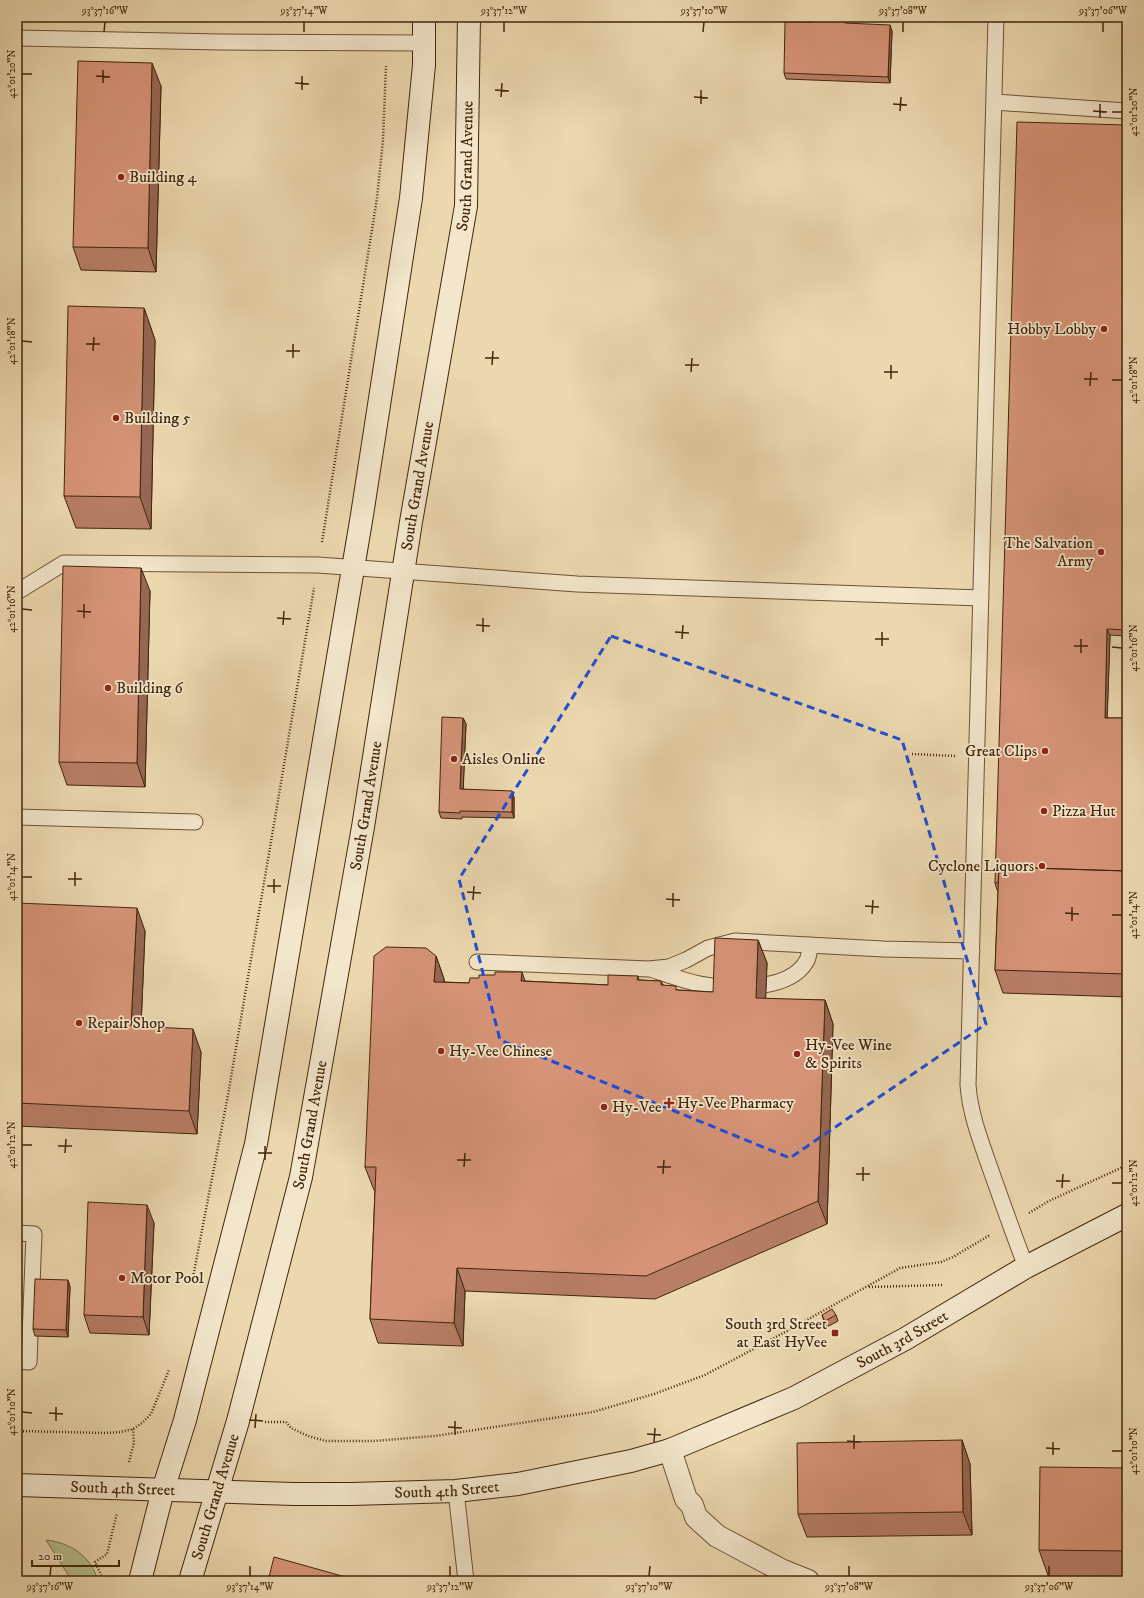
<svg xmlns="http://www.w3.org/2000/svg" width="1144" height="1598" viewBox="0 0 1144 1598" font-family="'IM FELL DW Pica',serif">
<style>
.green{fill:#b7bf8c;stroke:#7c724b}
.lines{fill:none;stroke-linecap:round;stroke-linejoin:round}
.lane-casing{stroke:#6c5233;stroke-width:17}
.street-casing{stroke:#6c5233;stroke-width:24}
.secondary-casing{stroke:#42250a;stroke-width:24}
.path{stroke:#42250a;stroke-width:2.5;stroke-dasharray:1 2;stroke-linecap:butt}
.lane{stroke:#f3e6cb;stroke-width:15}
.street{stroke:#f3e6cb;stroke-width:22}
.secondary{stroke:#f3e6cb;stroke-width:22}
.wall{fill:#b87e66;stroke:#42250a}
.shaded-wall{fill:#966753;stroke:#42250a}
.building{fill:#d69377;stroke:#42250a}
.marked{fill:none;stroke:#1d4ed8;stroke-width:3;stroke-dasharray:8 5;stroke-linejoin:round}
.ticks{fill:none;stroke:#42250a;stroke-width:1.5}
.poi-dot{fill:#8f2418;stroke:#f3e6cb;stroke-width:1.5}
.labels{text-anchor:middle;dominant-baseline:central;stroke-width:3.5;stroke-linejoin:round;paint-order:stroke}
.street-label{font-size:16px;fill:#42250a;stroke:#f3e6cb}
.poi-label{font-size:16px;fill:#42250a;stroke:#f3e6cb;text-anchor:start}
.neatline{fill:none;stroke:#42250a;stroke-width:1.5}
.ticks-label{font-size:10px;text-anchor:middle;fill:#42250a}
</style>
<rect width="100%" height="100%" fill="#ecd8af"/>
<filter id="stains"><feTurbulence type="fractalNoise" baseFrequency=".005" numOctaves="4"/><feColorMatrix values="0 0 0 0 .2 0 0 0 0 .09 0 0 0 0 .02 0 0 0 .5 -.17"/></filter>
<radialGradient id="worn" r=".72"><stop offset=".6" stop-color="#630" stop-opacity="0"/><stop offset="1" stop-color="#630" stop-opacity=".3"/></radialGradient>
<path class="green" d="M46 1540C71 1543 91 1556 98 1581H72Z"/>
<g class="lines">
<defs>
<path id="lane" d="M996 17 968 1085C970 1113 980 1139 989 1165 1001 1199 1013 1233 1026 1267
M17 38 221 42 424 43
M994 102 1127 111
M17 592 64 563 318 565 577 584 981 598
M17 817 195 822
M477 962 649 969 669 967 686 960 708 948 735 941 883 949 972 951
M653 970C669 975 684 981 700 984 729 990 789 991 806 962 809 958 809 950 811 945
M17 1233 34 1234 29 1362 17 1361
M456 1491 466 1581"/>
<path id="street" d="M670 1450 686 1499 692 1505 696 1517 717 1536 783 1571 808 1581"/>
<g id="secondary">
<path id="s1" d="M17 1485 294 1494H352L456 1491 518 1484 631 1461 670 1450 794 1398 905 1339 1026 1267 1127 1215"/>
<path d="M140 1581 163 1490 185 1420 256 1144 362 515 411 198 424 65V17"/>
<path id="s2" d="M190 1581 238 1421 301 1177 363 827 411 522 466 206 469 17"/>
</g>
</defs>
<use href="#lane" class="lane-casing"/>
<use href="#street" class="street-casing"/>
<use href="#secondary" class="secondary-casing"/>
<path class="path" d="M347 17 388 18
M322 542 377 198 383 140 386 66
M912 754 955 756
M1029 1213 1049 1201 1127 1165
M193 1277 228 1095 314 588
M869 1287 942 1285
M265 1422H286L291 1428 308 1436 326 1441H374L435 1436 593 1412 654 1394 705 1375 787 1331 900 1268 941 1262 953 1257 990 1235
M17 1431 106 1433 121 1432 133 1429 142 1423 151 1414 169 1370
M129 1462 134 1443 133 1429
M104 1581 95 1562 107 1554 117 1513"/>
<use href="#lane" class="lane"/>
<use href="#street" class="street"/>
<use href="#secondary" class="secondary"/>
</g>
<path class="wall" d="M846 23 892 31 890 83 786 79 784 73Z
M161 86 156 272 81 270 73 247Z
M1127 125V636L1110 635 1107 718H1127V997L1003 993 995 970 998 890H997L995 883Z
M144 308 155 340 151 529 76 528 64 496Z
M150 591 145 787 67 785 59 762Z
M463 718 466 724 463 789 514 797V818L462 817V819L441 818 439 812Z
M17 903 145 931 141 1027 201 1052 197 1134 17 1126Z
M758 940 767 963 765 999 825 1000 833 1024 827 1224 655 1299 465 1291 463 1346 378 1343 370 1319 375 1190H374L365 1167 436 956 444 979V982L469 983 525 981 608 985 638 976 639 980 661 981 663 985 678 990 713 992Z
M154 1223 149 1335 90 1333 84 1315Z
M68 1280 70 1287 68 1337 35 1336 33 1329Z
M822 1315H836L838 1321 827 1327 824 1321Z
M962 1440 970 1464 972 1535 807 1537 798 1514Z
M1127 1468V1581H1050L1039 1550Z"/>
<path class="shaded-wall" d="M890 25 892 31 890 83 888 77Z
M152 63 161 86 156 272 148 248Z
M144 308 155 340 151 529 140 497Z
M141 568 150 591 145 787 137 763Z
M1107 629 1110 635 1107 724 1105 718Z
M463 718 466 724 463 795 460 789Z
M512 791 514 797V818L512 812Z
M137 908 145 931 140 1050 131 1026Z
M758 940 767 963 765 1022 756 998Z
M436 956 444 979 443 1005 434 982Z
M522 972 530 996 521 981Z
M825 1000 833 1024 827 1224 818 1201Z
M193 1029 201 1052 197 1134 189 1111Z
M147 1205 154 1223 149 1335 143 1317Z
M457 1268 465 1291 463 1346 454 1323Z
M68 1280 70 1287 68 1337 66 1330Z
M962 1440 970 1464 972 1535 963 1512Z"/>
<path class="building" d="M813 20 845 21V23L890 25 888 77 784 73 785 22H813Z
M78 61 152 63 148 248 73 247Z
M1017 122 1127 125V630L1107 629 1105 718H1127V871L999 867 998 883H995Z
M68 306 144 308 140 497 64 496Z
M63 566 141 568 137 763 59 762Z
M442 717 463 718 460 789 512 791V812L460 811V813L439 812Z
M999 867 1127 871V974L995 970Z
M17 903 137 908 131 1026 193 1029 189 1111 17 1103Z
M715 938 758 940 756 998 825 1000 818 1201 646 1276 457 1268 454 1323 370 1319 376 1167H365L374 956 386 947 426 948 436 956 434 982 469 983 470 978H479V975H495V972H522L521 981 608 985V975L638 976 637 980 661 981V985L676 986V990L713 992Z
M88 1202 147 1205 143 1317 84 1315Z
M35 1279 68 1280 66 1330 33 1329Z
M832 1309 836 1315 825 1321 822 1315Z
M962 1440 963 1512 798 1514 797 1443Z
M1040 1467 1127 1468V1551L1039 1550Z
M274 1557 360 1581H268Z
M664 1579V1581H648Z"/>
<path class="marked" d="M611 636 902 740 986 1024 790 1158 500 1040 459 879Z"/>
<path class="ticks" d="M104 32 105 22M304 32V22M504 32V22M703 32 704 22M903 32V22M1103 32V22M22 74H32M96 76 110 77M103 83V70M295 83 309 84M302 90V76M495 90 509 91M501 97 502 83M694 97 708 98M701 104V90M893 104 907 105M900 111 901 97M1093 111 1107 112M1112 112H1122M1100 118V104M22 341 32 342M86 344H100M93 351 94 337M286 351H300M293 358V344M485 358H499M492 365 493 351M685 365H699M691 372 692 358M884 372H898M891 379V365M1084 379H1098M1112 380H1122M1090 386 1091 372M22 609 32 610M77 611 91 612M84 618V604M277 618 291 619M283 625 284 611M476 625 490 626M483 632V618M675 632 689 633M682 639 683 625M875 639H889M882 646V632M1074 646H1088M1112 647 1122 648M1081 653V639M22 877H32M68 879H82M75 886V872M267 886H281M467 892 481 893M274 893V879M666 899 680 900M473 900 474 886M865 906 879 907M673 907V893M1065 913 1079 914M872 914 873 900M1112 915H1122M1072 921V907M22 1145H32M58 1146H72M65 1153 66 1139M258 1153H272M265 1160V1146M457 1160H471M464 1167 465 1153M657 1167H671M663 1174 664 1160M856 1174H870M863 1181V1167M1056 1181H1070M1112 1183H1122M1062 1188 1063 1174M22 1412 32 1413M49 1413 63 1414M249 1420 263 1421M56 1421V1407M448 1427 462 1428M255 1428 256 1414M647 1434 661 1435M455 1435V1421M847 1441 861 1442M654 1442 655 1428M1046 1448 1060 1449M854 1449V1435M1112 1451H1122M1053 1455V1442M50 1576 51 1566M250 1576V1566M450 1576V1566M649 1576 650 1566M849 1576V1566M1049 1576V1566"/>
<g class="poi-dot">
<circle cx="121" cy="177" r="4"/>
<circle cx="1104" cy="329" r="4"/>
<circle cx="116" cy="418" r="4"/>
<circle cx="1101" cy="552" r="4"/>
<circle cx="108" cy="688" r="4"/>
<circle cx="1045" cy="751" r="4"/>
<circle cx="454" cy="759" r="4"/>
<circle cx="1044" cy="811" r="4"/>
<circle cx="1042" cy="866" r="4"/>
<circle cx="79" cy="1023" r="4"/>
<circle cx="441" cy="1051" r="4"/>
<circle cx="797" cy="1054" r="4"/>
<path d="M667 1097h4v4h4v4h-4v4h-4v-4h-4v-4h4z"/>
<circle cx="604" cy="1107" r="4"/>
<circle cx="122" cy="1278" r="4"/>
<rect x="831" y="1329" width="8" height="8" rx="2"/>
</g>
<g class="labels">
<g class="street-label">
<text stroke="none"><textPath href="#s2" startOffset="1444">South Grand Avenue</textPath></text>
<text stroke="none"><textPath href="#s2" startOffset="1120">South Grand Avenue</textPath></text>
<text stroke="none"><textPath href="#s2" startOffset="796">South Grand Avenue</textPath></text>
<text stroke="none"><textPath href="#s2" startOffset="472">South Grand Avenue</textPath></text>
<text stroke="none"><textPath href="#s1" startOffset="915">South 3rd Street</textPath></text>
<text stroke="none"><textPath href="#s1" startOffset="106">South 4th Street</textPath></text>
<text stroke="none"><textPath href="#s1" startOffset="430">South 4th Street</textPath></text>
<text stroke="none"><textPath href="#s2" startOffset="88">South Grand Avenue</textPath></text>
</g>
<g class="poi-label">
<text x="129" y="177">Building 4</text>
<text x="1096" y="329" text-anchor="end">Hobby Lobby</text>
<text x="124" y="418">Building 5</text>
<text x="1093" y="543" text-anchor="end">The Salvation<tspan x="1093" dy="18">Army</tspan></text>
<text x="116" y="688">Building 6</text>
<text x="1037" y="751" text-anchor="end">Great Clips</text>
<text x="462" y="759">Aisles Online</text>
<text x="1052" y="811">Pizza Hut</text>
<text x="1034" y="866" text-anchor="end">Cyclone Liquors</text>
<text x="87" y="1023">Repair Shop</text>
<text x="805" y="1045">Hy-Vee Wine<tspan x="805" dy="18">&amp; Spirits</tspan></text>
<text x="449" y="1051">Hy-Vee Chinese</text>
<text x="677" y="1103">Hy-Vee Pharmacy</text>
<text x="612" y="1107">Hy-Vee</text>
<text x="130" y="1278">Motor Pool</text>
<text x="827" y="1324" text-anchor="end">South 3rd Street<tspan x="827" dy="18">at East HyVee</tspan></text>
</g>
</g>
<rect width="1144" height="1598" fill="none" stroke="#ecd8af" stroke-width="44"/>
<path d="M32 1560v6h87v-6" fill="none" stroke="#42250a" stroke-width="2"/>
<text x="38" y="1560" font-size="12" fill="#42250a" stroke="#f3e6cb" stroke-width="3" paint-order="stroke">20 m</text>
<rect x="22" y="22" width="1100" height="1554" class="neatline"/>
<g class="ticks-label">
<text x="105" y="14">93°37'16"W</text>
<text x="304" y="14">93°37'14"W</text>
<text x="504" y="14">93°37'12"W</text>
<text x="704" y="14">93°37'10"W</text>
<text x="903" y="14">93°37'08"W</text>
<text x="1103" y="14">93°37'06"W</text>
<text transform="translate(11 74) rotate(-90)" y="4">42°01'20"N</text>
<text transform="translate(1133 112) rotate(-90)" y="4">42°01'20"N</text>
<text transform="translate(11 341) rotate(-90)" y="4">42°01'18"N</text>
<text transform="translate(1133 380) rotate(-90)" y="4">42°01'18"N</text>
<text transform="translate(11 609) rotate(-90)" y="4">42°01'16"N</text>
<text transform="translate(1133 648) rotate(-90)" y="4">42°01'16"N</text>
<text transform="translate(11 877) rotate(-90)" y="4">42°01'14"N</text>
<text transform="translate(1133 915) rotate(-90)" y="4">42°01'14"N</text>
<text transform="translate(11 1145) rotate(-90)" y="4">42°01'12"N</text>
<text transform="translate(1133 1183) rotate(-90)" y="4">42°01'12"N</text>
<text transform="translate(11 1412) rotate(-90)" y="4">42°01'10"N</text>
<text transform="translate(1133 1451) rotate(-90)" y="4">42°01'10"N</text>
<text x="50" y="1590">93°37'16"W</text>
<text x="250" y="1590">93°37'14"W</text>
<text x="450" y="1590">93°37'12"W</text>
<text x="649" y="1590">93°37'10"W</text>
<text x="849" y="1590">93°37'08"W</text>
<text x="1049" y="1590">93°37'06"W</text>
</g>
<rect width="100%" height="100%" filter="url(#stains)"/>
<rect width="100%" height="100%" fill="url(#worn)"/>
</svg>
